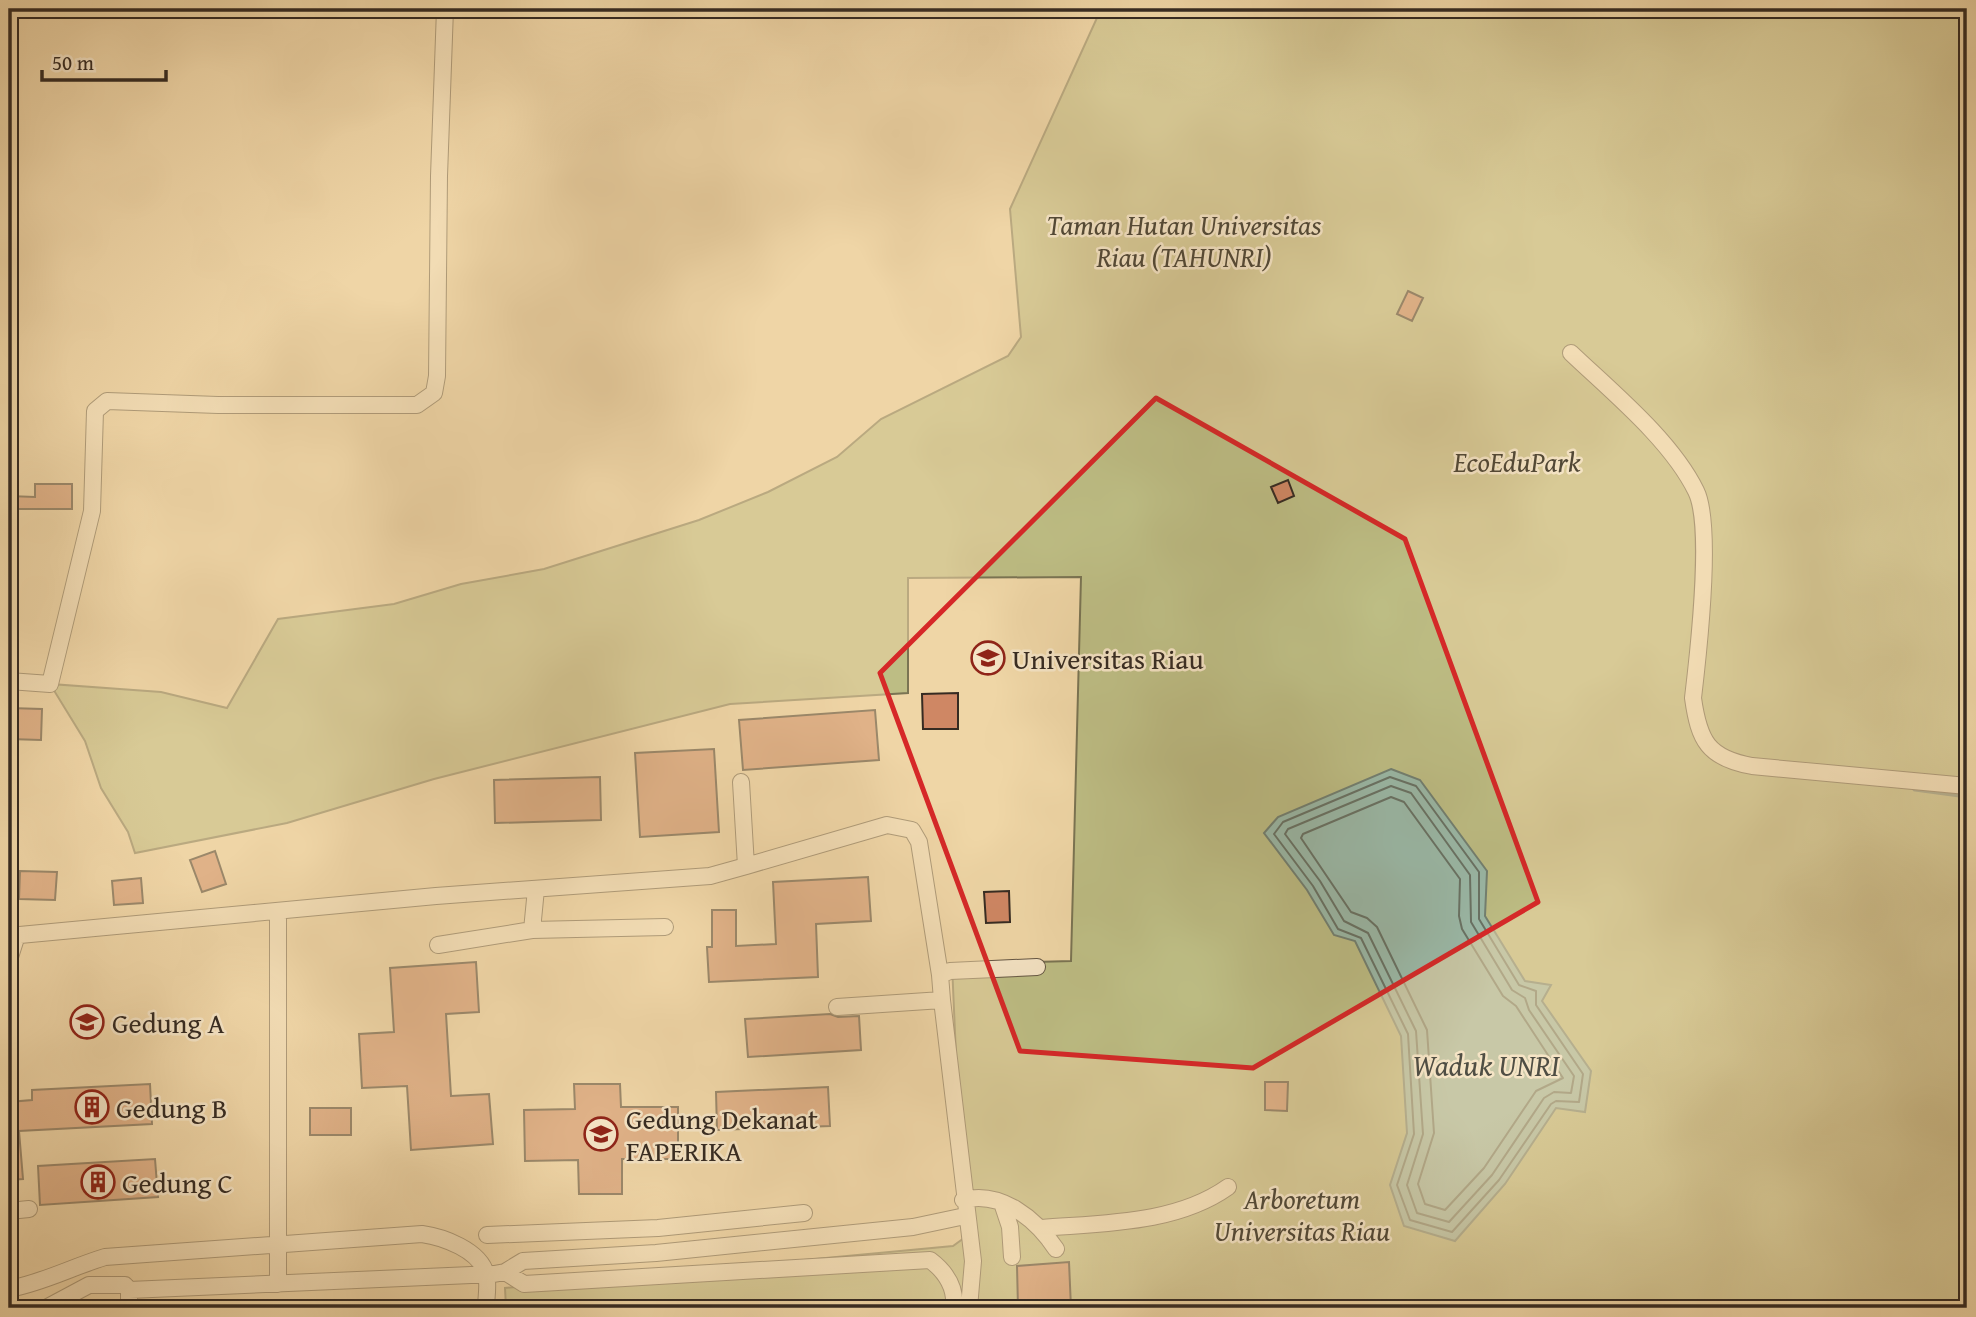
<svg xmlns="http://www.w3.org/2000/svg" width="1976" height="1317" viewBox="0 0 1976 1317" font-family="'Gentium Book Plus',serif">
<style>
.green{fill:#bdbd84;stroke:#7a7453;stroke-width:2}
.water{fill:#9ab9a8;stroke:#728072;stroke-width:2}
.lines{fill:none;stroke-linecap:round;stroke-linejoin:round}
.shore{stroke:#687265;stroke-width:2}
.stream{stroke:#728072;stroke-width:5}
.building{fill:#cf8764;stroke:#362b22;stroke-width:2}
.minor-casing{stroke:#645643;stroke-width:18}
.minor{stroke:#f5e4c5;stroke-width:16}
.marked{fill:none;stroke:#d62828;stroke-width:5;stroke-linejoin:round}
.labels{text-anchor:middle;dominant-baseline:central;stroke-width:5;stroke-linejoin:round;paint-order:stroke}
.park-label{font-size:28px;font-style:italic;fill:#514836;stroke:#f5e4c5}
.poi-label{font-size:28px;fill:#362b22;stroke:#f5e4c5;text-anchor:start}
.water-label{font-size:30px;font-style:italic;fill:#4f4e44;stroke:#f5e4c5}
</style>
<rect width="100%" height="100%" fill="#efd6a6"/>
<filter id="stains"><feTurbulence type="fractalNoise" baseFrequency=".00286" numOctaves="4"/><feColorMatrix values="0 0 0 0 .2 0 0 0 0 .09 0 0 0 0 .02 0 0 0 .5 -.17"/></filter>
<radialGradient id="worn" r=".72"><stop offset=".6" stop-color="#630" stop-opacity="0"/><stop offset="1" stop-color="#630" stop-opacity=".3"/></radialGradient>
<path class="green" d="M1101 9H1967V1308H506L505 1288 953 1246 964 1238 952 964 1071 961 1081 577 908 578V693L730 704 434 779 287 823 135 853 128 832 101 788 85 741 50 684 161 692 227 708 278 619 394 604 461 584 544 569 699 520 768 492 837 457 881 419 1008 356 1021 337 1010 209Z"/>
<path class="water" d="M1391 769 1420 780 1487 871 1485 916 1525 981 1551 985 1542 1001 1591 1071 1585 1112 1556 1108 1505 1184 1455 1241 1404 1226 1390 1185 1407 1133 1401 1036 1355 941 1334 935 1307 890 1264 833 1278 817Z"/>
<g class="lines">
<path class="shore" d="M1390 777 1416 786 1479 872V919L1519 985 1536 991V1005L1583 1074 1579 1102 1556 1101 1551 1104 1499 1180 1452 1232 1410 1220 1397 1185 1414 1134 1408 1034 1361 938 1338 929 1313 886 1274 834 1283 822Z
M1391 786 1411 793 1470 875 1471 922 1512 990 1525 998 1529 1010 1574 1076 1571 1093 1554 1092 1544 1098 1492 1175 1449 1222 1417 1213 1407 1185 1423 1134 1416 1031 1368 933 1344 921 1320 881 1285 834 1288 829Z
M1391 797 1404 802 1460 879 1459 916 1462 929 1503 996 1516 1006 1563 1078 1536 1091 1484 1168 1445 1210 1425 1204 1418 1184 1434 1133 1427 1030 1377 927 1367 918 1351 912 1301 838 1303 834Z"/>
<path class="stream" d="M1915 789 1967 796"/>
</g>
<path class="building" d="M1408 291 1423 298 1412 321 1397 314Z
M1288 480 1294 496 1278 503 1271 487Z
M35 484H72V509H9V496L35 497Z
M958 693V729H923L922 694Z
M9 708 42 709 41 740 9 739Z
M875 710 879 760 743 770 739 720Z
M714 749 719 832 640 837 635 753Z
M600 777 601 820 495 823 494 780Z
M215 851 226 884 202 892 190 860Z
M20 871 57 872 55 900 19 899Z
M868 877 871 921 816 924 818 977 709 982 707 947H712V910H736V946L776 944 773 882Z
M141 878 143 903 114 905 112 881Z
M1009 891 1010 922 986 923 984 892Z
M476 962 479 1012 446 1014 451 1096 489 1094 493 1144 411 1150 407 1086 362 1088 359 1034 394 1032 390 968Z
M830 1014 838 1017 859 1016 861 1050 748 1057 745 1019Z
M1265 1082H1288L1287 1111 1265 1110Z
M150 1084 152 1124 19 1131 23 1179 9 1180V1102L32 1100V1090Z
M574 1084H620L621 1107H678V1159H622V1194H579L578 1160 525 1161 524 1110 575 1109Z
M828 1087 830 1126 717 1130 716 1092Z
M310 1108H351V1135H310Z
M155 1159 158 1197 40 1205 38 1166Z
M1069 1262 1071 1308H1018L1017 1266Z"/>
<g class="lines">
<defs>
<path id="minor" d="M1571 353C1612 392 1671 440 1696 491 1713 525 1698 656 1693 698 1699 741 1708 758 1752 766L1967 786
M9 681 50 684 92 511 95 411 107 401 218 405H417L434 393 437 376 439 176 445 9
M746 866 887 825 912 830 919 842 940 975
M278 912V1284
M532 930 536 889
M9 936 436 896 710 876 746 866 741 782
M438 945 532 930 665 927
M9 960 17 935
M942 1000 940 975 950 971 1037 967
M837 1007 942 1000 973 1261 969 1308
M963 1200C1001 1190 1036 1219 1056 1249
M1002 1203 1010 1227 1012 1257
M9 1211 29 1209
M1042 1228C1103 1223 1176 1224 1228 1187
M487 1235 658 1228 804 1213
M505 1272 524 1284 930 1260C946 1272 956 1288 954 1308
M9 1289C42 1283 72 1267 105 1257L422 1234C443 1237 480 1250 486 1274 489 1284 486 1298 486 1308
M129 1290V1308
M46 1308 89 1285H125L129 1290 494 1274 505 1272 523 1261 656 1253 913 1227 965 1216"/>
</defs>
<use href="#minor" class="minor-casing"/>
<use href="#minor" class="minor"/>
</g>
<path d="M0 0H1976V1317H0ZM1156 398 1405 539 1538 902 1253 1068 1020 1051 880 673Z" fill="#efd6a6" fill-opacity=".55" fill-rule="evenodd"/>
<path class="marked" d="M1156 398 1405 539 1538 902 1253 1068 1020 1051 880 673Z"/>
<defs>
<symbol id="university-ring" viewBox="-11 -11 22 22"><circle r="9.5" fill="#f5e4c5" stroke="#8f2418" stroke-width="1.5"/><path d="M0-5L7-2L0 1L-7-2ZM-4 1L0 2.5L4 1V4Q0 6-4 4Z" fill="#8f2418"/></symbol>
<symbol id="building-ring" viewBox="-11 -11 22 22"><circle r="9.5" fill="#f5e4c5" stroke="#8f2418" stroke-width="1.5"/><path d="M-4-6H4V6H1V3H-1V6H-4ZM-2.5-4.3h1.7v1.8h-1.7ZM.8-4.3h1.7v1.8H.8ZM-2.5-1h1.7V.8h-1.7ZM.8-1h1.7V.8H.8Z" fill="#8f2418"/></symbol>
</defs>
<g fill-rule="evenodd">
<use href="#university-ring" x="969" y="639" width="38" height="38"/>
<use href="#university-ring" x="68" y="1003" width="38" height="38"/>
<use href="#building-ring" x="73" y="1088" width="38" height="38"/>
<use href="#university-ring" x="582" y="1115" width="38" height="38"/>
<use href="#building-ring" x="79" y="1163" width="38" height="38"/>
</g>
<g class="labels">
<g class="park-label">
<text x="1184" y="224">Taman Hutan Universitas<tspan x="1184" dy="32">Riau (TAHUNRI)</tspan></text>
<text x="1517" y="461">EcoEduPark</text>
<text x="1302" y="1198">Arboretum<tspan x="1302" dy="32">Universitas Riau</tspan></text>
</g>
<g class="poi-label">
<text x="1012" y="658">Universitas Riau</text>
<text x="112" y="1022">Gedung A</text>
<text x="116" y="1107">Gedung B</text>
<text x="626" y="1118">Gedung Dekanat<tspan x="626" dy="32">FAPERIKA</tspan></text>
<text x="122" y="1182">Gedung C</text>
</g>
<g class="water-label">
<text x="1486" y="1065">Waduk UNRI</text>
</g>
</g>
<rect width="1976" height="1317" fill="none" stroke="#efd6a6" stroke-width="35"/>
<rect x="10" y="10" width="1955" height="1296" fill="none" stroke="#362b22" stroke-width="3.5"/>
<rect x="18" y="18" width="1941" height="1282" fill="none" stroke="#362b22" stroke-width="2"/>
<path d="M42 70v10h124v-10" fill="none" stroke="#362b22" stroke-width="3.5"/>
<text x="52" y="70" font-size="21" fill="#362b22" stroke="#f5e4c5" stroke-width="5" paint-order="stroke">50 m</text>
<rect width="100%" height="100%" filter="url(#stains)"/>
<rect width="100%" height="100%" fill="url(#worn)"/>
</svg>
